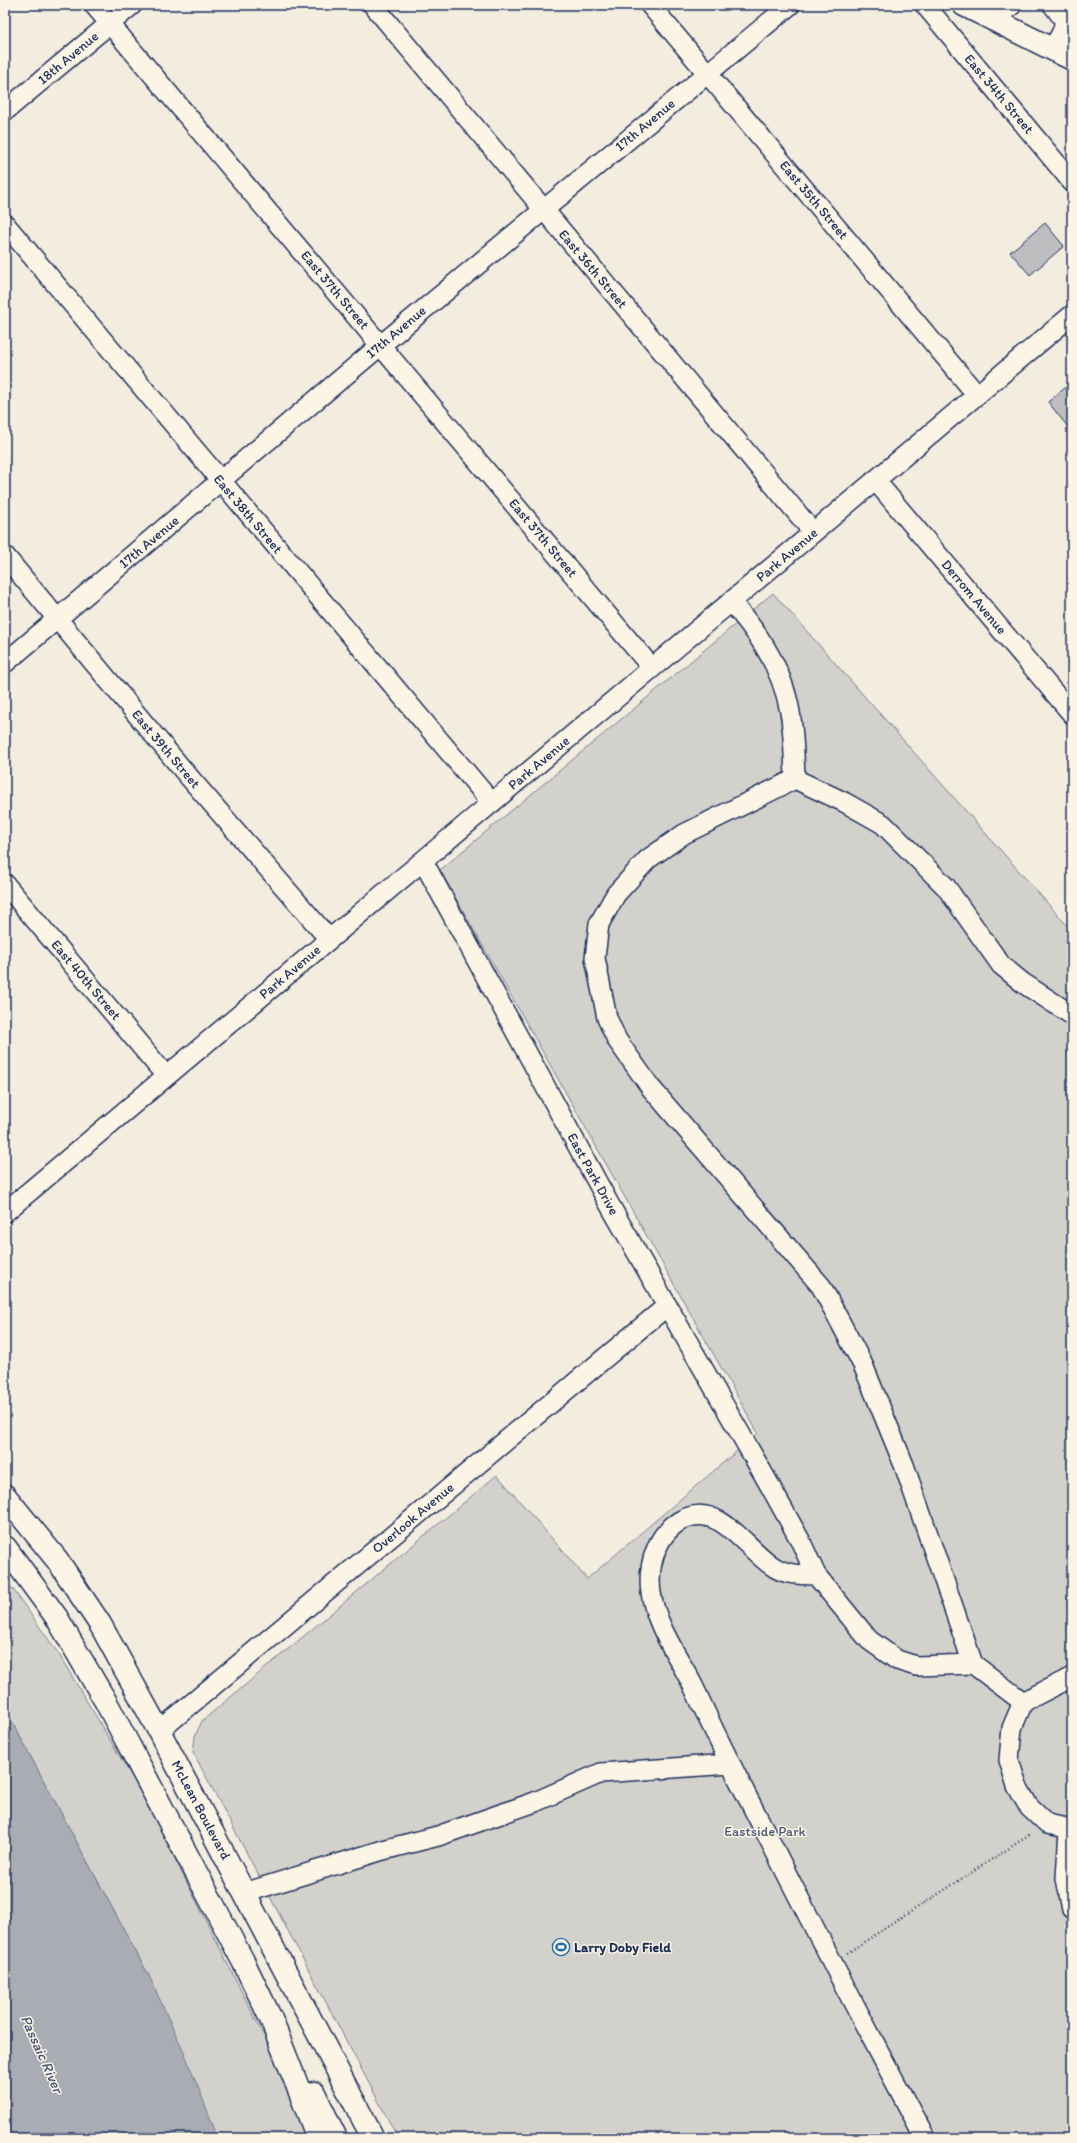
<svg xmlns="http://www.w3.org/2000/svg" width="1077" height="2143" viewBox="0 0 1077 2143" font-family="Itim,sans-serif">
<style>
.green{fill:#d3d1cc;stroke:#778095}
.water{fill:#a9acb3;stroke:#707a91}
.building{fill:#bebec0;stroke:#1b2f5e}
.lines{fill:none;stroke-linecap:round;stroke-linejoin:round}
.minor-casing{stroke:#1b2f5e;stroke-width:22}
.major-casing{stroke:#1b2f5e;stroke-width:25}
.path{stroke:#1b2f5e;stroke-width:2.5;stroke-dasharray:1 3;stroke-linecap:butt}
.minor{stroke:#fcf5e5;stroke-width:19}
.major{stroke:#fcf5e5;stroke-width:22}
.labels{text-anchor:middle;dominant-baseline:central;stroke-width:3;stroke-linejoin:round;paint-order:stroke}
.street-label{font-size:14px;fill:#1b2f5e;stroke:#fcf5e5}
.park-label{font-size:14px;fill:#49587a;stroke:#fcf5e5}
.poi-label{font-size:14px;font-weight:bold;fill:#1b2f5e;stroke:#fcf5e5;text-anchor:start}
.water-label{font-size:15px;font-style:italic;fill:#465478;stroke:#fcf5e5}
</style>
<rect width="100%" height="100%" fill="#f3ede0"/>
<filter id="ink" filterUnits="userSpaceOnUse"><feTurbulence type="fractalNoise" baseFrequency=".025" numOctaves="2"/><feDisplacementMap in="SourceGraphic" scale="8" xChannelSelector="R" yChannelSelector="G"/><feConvolveMatrix kernelMatrix="1 2 1 2 8 2 1 2 1" color-interpolation-filters="sRGB"/></filter>
<g filter="url(#ink)">
<path class="green" d="M773 593 1072 931V2138H398L193 1752 195 1736 202 1721 497 1475 587 1579 758 1433 440 870Z
M5 1578 58 1653 143 1795 290 2088 306 2138H218L149 1976 5 1709Z"/>
<path class="water" d="M5 1709 149 1976 187 2059 218 2138H5Z"/>
<path class="building" d="M1045 223 1064 246 1030 275 1010 252Z
M1072 382V432L1048 402Z"/>
<g class="lines">
<defs>
<path id="minor" d="M94 5 652 668
M373 5 813 532
M650 5 977 395
M925 5 1072 182
M1053 5 1065 21 1062 32 1053 49
M993 19 1012 5
M5 111 132 5
M5 224 492 803
M875 480 1072 714
M5 556 183 770 329 939
M731 602C758 632 783 671 790 712 794 734 794 756 795 779
M5 663 381 345 790 5
M795 779 684 834 648 859 616 894 599 924 595 958 607 1018 617 1040 651 1088 821 1286 863 1365 904 1465 973 1664 1023 1702
M795 779 844 802 883 824 946 887 1001 965 1023 983 1072 1015
M423 861 608 1202 769 1484 800 1540 816 1575 869 1640 897 1660 916 1666 973 1664
M5 884 166 1076
M5 1212 1072 315
M816 1575C800 1575 784 1575 771 1565 746 1548 720 1504 686 1518 657 1530 647 1565 651 1593 657 1630 682 1661 697 1694 719 1743 744 1791 769 1839 820 1940 872 2039 925 2138
M1072 1677 1023 1702 1012 1728 1009 1760 1017 1786 1029 1807 1047 1824 1072 1829
M159 1731 667 1306
M1069 1829 1066 1878 1072 1910
M244 1893 383 1850 438 1836 535 1802 601 1773 730 1764"/>
<path id="major" d="M964 5 1072 59
M5 1496 58 1561 100 1624 159 1731 373 2138
M5 1547 57 1618 106 1702 243 1961 271 2019 318 2138
M314 2093 336 2138"/>
</defs>
<use href="#minor" class="minor-casing"/>
<use href="#major" class="major-casing"/>
<path class="path" d="M847 1953 1031 1834"/>
<use href="#minor" class="minor"/>
<use href="#major" class="major"/>
</g>
</g>
<defs>
<symbol id="stadium-ring" viewBox="-11 -11 22 22"><circle r="9.5" fill="#fcf5e5" stroke="#1f6fb2" stroke-width="1.5"/><path d="M0-5a6.5 5 0 1 0 0 10a6.5 5 0 1 0 0-10ZM-3.5-1.8h7v3.6h-7Z" fill="#1f6fb2"/></symbol>
</defs>
<g fill-rule="evenodd">
<use href="#stadium-ring" x="551" y="1937" width="20" height="20"/>
</g>
<g class="labels">
<g class="street-label">
<text transform="translate(68 58) rotate(-40)">18th Avenue</text>
<text transform="translate(999 94) rotate(50)">East 34th Street</text>
<text transform="translate(645 125) rotate(-40)">17th Avenue</text>
<text transform="translate(814 200) rotate(50)">East 35th Street</text>
<text transform="translate(593 269) rotate(50)">East 36th Street</text>
<text transform="translate(335 290) rotate(50)">East 37th Street</text>
<text transform="translate(396 332) rotate(-40)">17th Avenue</text>
<text transform="translate(248 514) rotate(50)">East 38th Street</text>
<text transform="translate(543 538) rotate(50)">East 37th Street</text>
<text transform="translate(149 542) rotate(-40)">17th Avenue</text>
<text transform="translate(787 555) rotate(-40)">Park Avenue</text>
<text transform="translate(974 597) rotate(50)">Derrom Avenue</text>
<text transform="translate(166 749) rotate(50)">East 39th Street</text>
<text transform="translate(539 763) rotate(-40)">Park Avenue</text>
<text transform="translate(290 972) rotate(-40)">Park Avenue</text>
<text transform="translate(86 980) rotate(50)">East 40th Street</text>
<text transform="translate(593 1174) rotate(61)">East Park Drive</text>
<text transform="translate(413 1518) rotate(-40)">Overlook Avenue</text>
<text transform="translate(201 1810) rotate(62)">McLean Boulevard</text>
</g>
<g class="park-label">
<text x="765" y="1831">Eastside Park</text>
</g>
<g class="poi-label">
<text x="574" y="1947">Larry Doby Field</text>
</g>
<g class="water-label">
<text transform="translate(42 2054) rotate(66)">Passaic River</text>
</g>
</g>
<rect width="1077" height="2143" fill="none" stroke="#fcf5e5" stroke-width="20"/>
<rect x="10" y="10" width="1057" height="2123" fill="none" stroke="#1b2f5e" stroke-width="1.5" filter="url(#ink)"/>
</svg>
